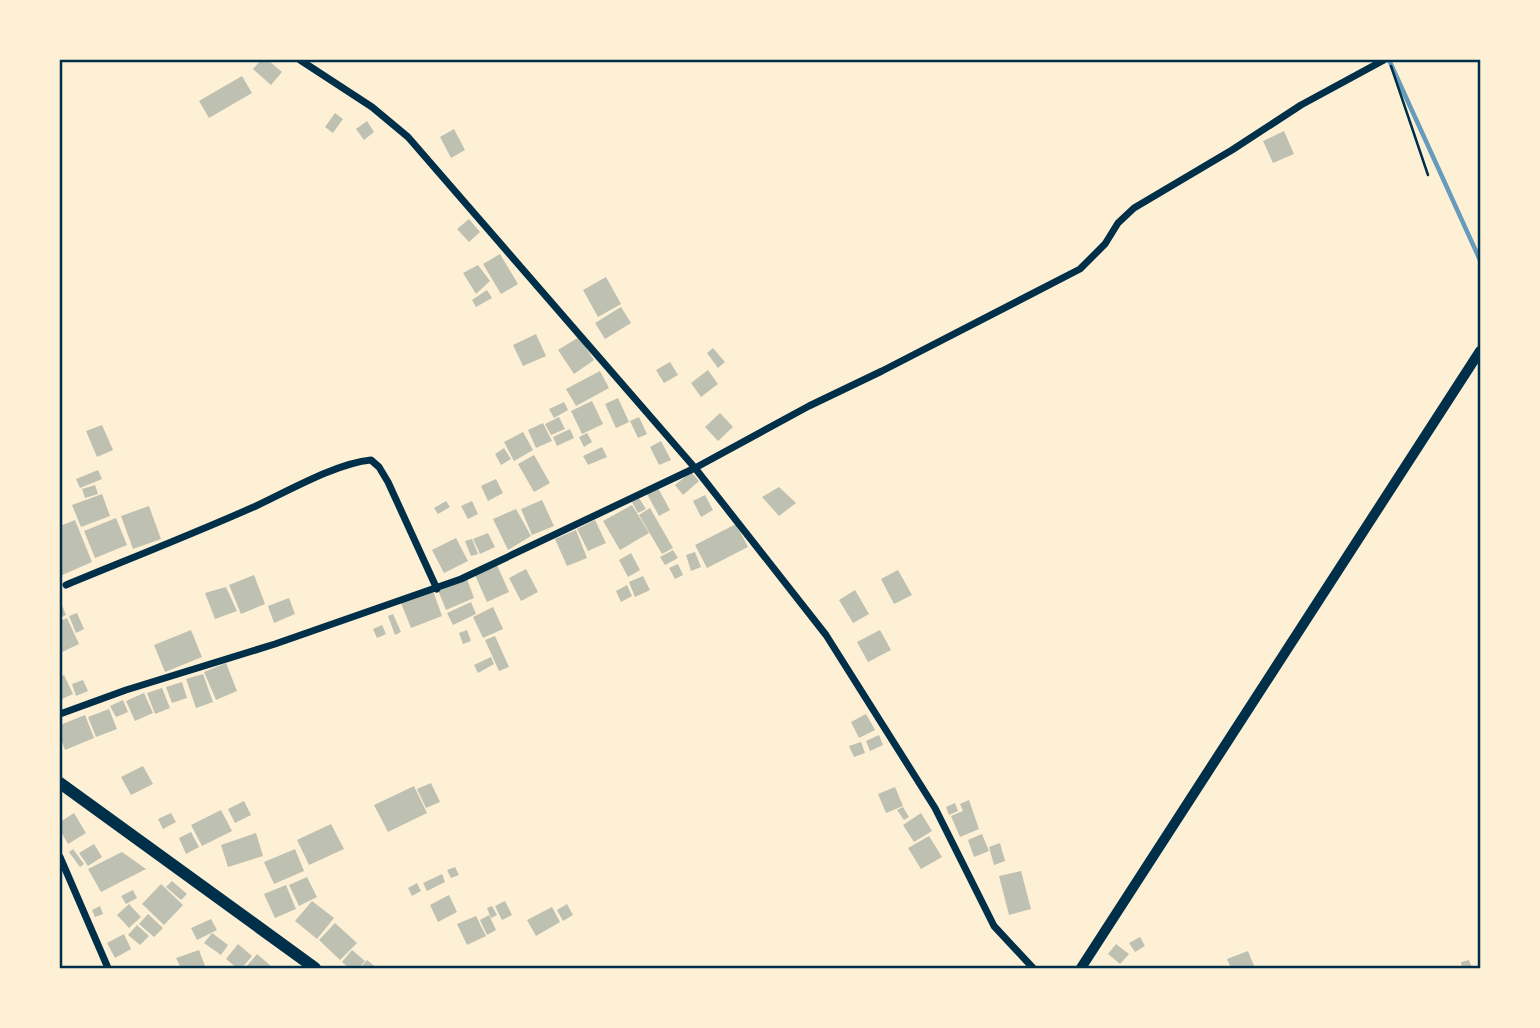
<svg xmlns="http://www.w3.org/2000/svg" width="1540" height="1028" viewBox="0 0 1540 1028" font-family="'Playfair Display',serif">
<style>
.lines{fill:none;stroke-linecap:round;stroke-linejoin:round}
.stream{stroke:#669bbc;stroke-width:4.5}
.building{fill:#bec0b2}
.path{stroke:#003049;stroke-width:2.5}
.minor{stroke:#003049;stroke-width:7}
.secondary{stroke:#003049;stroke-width:10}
.primary{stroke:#003049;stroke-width:12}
.neatline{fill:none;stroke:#003049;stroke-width:2.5}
</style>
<rect width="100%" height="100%" fill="#fdf0d5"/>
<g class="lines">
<path class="stream" d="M1389 60 1480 260"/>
</g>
<path class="building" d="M261 60H268L282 72 271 85 253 69Z
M242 76 252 93 209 118 199 101Z
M335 113 343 119 333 133 325 127Z
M367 121 374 132 364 140 356 129Z
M454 129 465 150 451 158 440 137Z
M1284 131 1294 154 1273 163 1263 141Z
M469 219 480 232 469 242 457 229Z
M500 254 518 284 501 294 483 264Z
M478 265 490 281 476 294 463 273Z
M606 277 621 304 598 317 583 290Z
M487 290 492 298 476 307 472 300Z
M621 307 631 323 605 339 595 323Z
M536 334 546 356 523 366 513 345Z
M579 337 594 360 574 374 558 350Z
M713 348 725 362 718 368 707 353Z
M670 362 678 375 664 383 656 370Z
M708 370 718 384 701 397 691 383Z
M600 371 609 388 576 406 566 389Z
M618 398 629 422 616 428 605 404Z
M592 401 603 424 582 434 571 411Z
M564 402 568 410 554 418 549 409Z
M720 413 733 427 718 441 705 427Z
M559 417 565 429 551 435 545 424Z
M639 417 647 434 638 438 630 421Z
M543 423 552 441 536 448 528 430Z
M102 425 113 450 97 457 86 431Z
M570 429 574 438 557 446 553 437Z
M523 432 533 450 514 461 504 442Z
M587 433 592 442 584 447 579 437Z
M661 441 671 460 659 465 650 447Z
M602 447 607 457 588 465 583 456Z
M504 448 511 459 501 465 495 454Z
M534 455 550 483 534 492 518 464Z
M98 470 102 479 80 488 76 479Z
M691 472 699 481 683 495 675 485Z
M496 479 503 493 488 501 481 486Z
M95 485 98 494 85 498 82 489Z
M779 487 796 503 779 516 762 497Z
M658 488 670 510 659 516 647 494Z
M102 494 110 516 81 527 72 505Z
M705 495 713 510 701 517 693 501Z
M639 498 646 509 638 513 632 502Z
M542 500 554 526 532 535 521 509Z
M446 501 450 507 438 514 434 508Z
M472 501 478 514 468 519 461 506Z
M632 505 649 533 620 550 603 521Z
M149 506 161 539 133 549 121 516Z
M650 508 673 548 662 554 639 515Z
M516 509 531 536 508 550 493 519Z
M116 518 127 545 95 558 84 531Z
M75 520 92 562 60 576V526Z
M595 520 606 543 588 551 577 529Z
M736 524 748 547 707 568 695 545Z
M576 530 587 558 567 566 555 539Z
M488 533 495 547 480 554 473 539Z
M456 538 468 561 444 573 432 550Z
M472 539 478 554 471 556 465 541Z
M673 550 678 558 665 565 660 557Z
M695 552 701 567 691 571 686 555Z
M631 553 640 570 628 577 619 560Z
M678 564 683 575 675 579 669 568Z
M497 565 509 592 487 602 475 575Z
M526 569 538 592 521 601 509 578Z
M898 570 912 595 894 604 881 579Z
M254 575 265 604 241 614 229 585Z
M643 576 650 590 635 597 629 582Z
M467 579 474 598 446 610 438 590Z
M627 585 632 596 621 602 616 591Z
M226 587 237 611 215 619 205 593Z
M855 590 869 614 853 623 839 600Z
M433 591 442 616 411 628 401 603Z
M289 598 295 614 274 623 268 606Z
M471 602 476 614 453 625 447 613Z
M62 605 66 615 60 618V606Z
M493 607 503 629 483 638 473 617Z
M77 613 84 629 76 633 69 616Z
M393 614 401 632 395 635 388 616Z
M67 618 79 644 60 653V621Z
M382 625 386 634 377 638 373 629Z
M191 630 202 657 165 672 154 645Z
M467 630 471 641 463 644 459 633Z
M880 630 891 650 868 662 857 642Z
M495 636 509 667 499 671 485 640Z
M491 657 494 664 478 673 474 665Z
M226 663 237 691 216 700 204 672Z
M203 674 213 702 196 708 186 679Z
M64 675 73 694 62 699 60 677Z
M83 680 88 691 76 696 72 684Z
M182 682 187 698 172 703 166 687Z
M162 688 170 708 155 714 147 693Z
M144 693 153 713 135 721 126 701Z
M123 700 128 712 116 717 110 706Z
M109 709 117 729 96 737 88 717Z
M866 714 875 730 859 738 851 722Z
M85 715 94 738 65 750 60 736V725Z
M879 735 883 745 870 751 866 741Z
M861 742 865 753 854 757 849 746Z
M143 766 153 784 131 795 121 777Z
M431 783 440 802 426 808 417 789Z
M414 786 427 813 388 832 374 805Z
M895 787 903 806 886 813 878 794Z
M969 800 979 829 960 837 951 816 963 811 960 804Z
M244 801 251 815 235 823 228 809Z
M955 803 958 811 949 815 946 807Z
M903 807 909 817 904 820 897 810Z
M221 810 232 831 202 846 191 825Z
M74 813 86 833 68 844 60 830V822Z
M171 813 176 822 163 829 158 819Z
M921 813 932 831 914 842 903 825Z
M331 824 344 849 309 865 297 840Z
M191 832 199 847 186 854 179 838Z
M256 833 263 856 228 867 221 845Z
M982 834 989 851 974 857 968 840Z
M929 836 942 857 921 869 908 848Z
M1000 843 1005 861 994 865 989 847Z
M94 844 102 857 88 866 79 853Z
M73 849 84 864 80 867 69 852Z
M295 849 304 871 274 884 264 862Z
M122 852 146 869 101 892 88 869Z
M455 867 459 875 451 878 447 870Z
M1021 871 1031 909 1009 915 999 876Z
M442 874 445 882 427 891 423 883Z
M307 877 317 897 299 906 289 885Z
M172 881 187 894 181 900 166 887Z
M417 883 421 891 412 896 408 888Z
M161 884 183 905 164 925 142 904Z
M286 885 296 909 275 918 264 894Z
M133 890 137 898 126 904 121 896Z
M449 895 457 912 438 922 430 905Z
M312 901 334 918 317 939 295 921Z
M505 901 512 915 502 920 495 906Z
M129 904 141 917 129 928 117 915Z
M567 904 573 915 563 921 557 910Z
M100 906 103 914 95 917 92 910Z
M492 906 497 915 491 918 487 908Z
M552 907 560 922 536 936 527 920Z
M148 914 163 928 154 937 139 924Z
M489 915 496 930 487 935 480 920Z
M476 916 486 936 467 945 457 924Z
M211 919 217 930 197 940 191 928Z
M335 923 357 943 340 960 319 940Z
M137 925 149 936 140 945 128 935Z
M212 933 228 945 221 955 204 943Z
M124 934 131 949 115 958 107 943Z
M1140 937 1145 946 1135 952 1129 943Z
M238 944 252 956 242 968H237L226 959Z
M1116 944 1129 954 1120 964 1108 954Z
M199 950 205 966 199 968H181L176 958Z
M352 950 365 961 359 968H349L342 962Z
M1248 951 1255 968H1231L1227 959Z
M257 954 271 966 269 968H245Z
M367 960 377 968H360Z
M1469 960 1472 968H1462L1461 962Z"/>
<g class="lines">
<path class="path" d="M1391 66 1428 175"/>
<path class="minor" d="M300 60 372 107 408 137 695 468 826 635 935 808 994 926 1033 968
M66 585C129 559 193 534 256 506 288 491 337 463 371 460L379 467 388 482 437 589
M60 714 126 690 275 644 461 579 695 468 809 406 882 371 1080 269 1105 244 1118 223 1134 208 1232 150 1301 105 1384 60
M60 857 108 968"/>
<path class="secondary" d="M1081 968 1480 351"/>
<path class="primary" d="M60 783 315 968"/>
</g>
<rect width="1540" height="1028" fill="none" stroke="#fdf0d5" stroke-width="122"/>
<rect x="61" y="61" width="1418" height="906" class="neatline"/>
</svg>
